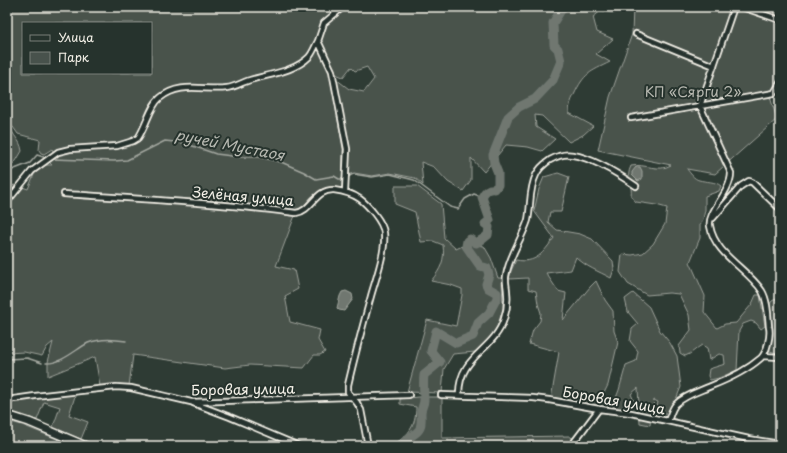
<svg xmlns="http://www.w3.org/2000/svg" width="787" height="453" viewBox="0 0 787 453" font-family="'Playpen Sans',sans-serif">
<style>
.green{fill:#48524c;stroke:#9ea29a;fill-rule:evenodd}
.water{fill:#6f7770;stroke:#a4a8a0}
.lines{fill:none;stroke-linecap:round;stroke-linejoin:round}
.stream{stroke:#a4a8a0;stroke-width:1.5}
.river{stroke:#6f7770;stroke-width:9}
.street-casing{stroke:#f4f1e8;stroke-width:8}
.secondary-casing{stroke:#f4f1e8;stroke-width:10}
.street{stroke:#26332d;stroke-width:4.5}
.secondary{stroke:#26332d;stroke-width:7}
.labels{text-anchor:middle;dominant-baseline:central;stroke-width:4;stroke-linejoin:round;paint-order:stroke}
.park-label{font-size:14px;fill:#b8b9b1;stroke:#26332d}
.street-label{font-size:14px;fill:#f4f1e8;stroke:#26332d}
.water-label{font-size:15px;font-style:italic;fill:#b8bab2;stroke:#26332d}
</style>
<rect width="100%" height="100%" fill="#2e3b34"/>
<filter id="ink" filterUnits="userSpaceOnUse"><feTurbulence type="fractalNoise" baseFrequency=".025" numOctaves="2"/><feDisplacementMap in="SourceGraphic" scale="8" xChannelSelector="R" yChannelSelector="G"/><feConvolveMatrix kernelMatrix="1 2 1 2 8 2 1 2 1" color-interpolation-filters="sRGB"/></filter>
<g filter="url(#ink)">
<path class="green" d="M7 7H623L615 13 601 11 593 17 597 32 613 39 596 54 610 62C590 72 584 73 574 95 571 101 569 106 569 113L593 126 583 135 569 142 542 116 535 115 536 127 555 139 542 151 528 147 506 145 484 172 471 158V180L463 191 448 182 434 167 421 162 423 185 415 178 390 173 372 176 354 173 347 175 349 149 347 136 336 79 349 89 364 92 374 79 367 67 355 71 351 67 343 77 331 72V75L332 87 343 149 342 188 323 189 311 197 294 218 276 266 294 270 298 289 285 296 290 322 320 330 318 340 325 352 320 355H314L304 368 250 365 225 368 133 355 129 386 116 385 100 386 95 357 48 376V362L53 342 47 347 42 356 24 352 7 353V186L17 185 28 189 38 165H52L49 162 55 155 52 149 44 154 41 153 39 150 40 140 18 134 13 127 11 126C12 137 20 138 22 151L16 161 10 166 7 175ZM23 23H151V73H23Z
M633 7H780V88L775 95 770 97 777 119 715 174 687 169C690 173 694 179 699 180 706 182 715 181 721 186L719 191 705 196V210L703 219 700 225V238L690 262 705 296 704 312 717 328 725 324 736 323 752 304 756 295H760L765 326 761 329 756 323 751 321 743 324 739 331 737 370 719 378 710 380 708 376 709 369 725 364 724 355 719 354 709 360 707 348 702 345C696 348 692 354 685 356L680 353 679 346 691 330 689 315 679 294 669 293 647 295 628 284 620 272 622 254 632 255 643 253 653 244 665 224 667 208 656 205 636 202 631 196C633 183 625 178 631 166 645 163 658 173 671 165L598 150 610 97 632 34Z
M558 173 569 177 561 212H550L548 222 557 230 580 234 592 239 613 261 614 269 611 278C598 271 586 267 576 257L571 270 546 273 558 291 566 293 563 320 590 287 596 281 605 300 613 311 614 331 618 342 608 385 597 407 551 399 559 352 529 344 533 330 540 321 541 313 538 304 536 291 528 289V278L509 279 511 271 516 260C536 264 543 253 554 238L534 211 539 189 544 177Z
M395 186H417L441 204 444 238 456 249 469 243 474 245 484 246 491 258 498 278H502L503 309 497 327 491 336 475 352 453 354 444 369 442 393 407 392 427 320 456 326 462 295V289L451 285 431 281C441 269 445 260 443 245L433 241 421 242 415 212 395 204Z
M633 293 649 307 660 331 670 343 677 356 681 387 672 409 667 415 664 411 656 410 658 402 654 400 650 425 640 423 638 388 631 394 634 401 630 409 626 406 624 413 611 411 619 390 626 365 636 361 638 351 630 341 632 329 638 324 628 312 625 299Z
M776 299H780V354L770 351 769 350 773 335 769 305 772 301Z
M76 393 69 415 88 422 81 439 53 427 60 407 44 402 37 420 7 411V402Z
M418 397H442V438L569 436 587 446H391C408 436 416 427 416 407L400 404V399Z
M7 421 22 425 74 446H24L7 441Z"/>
<path class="water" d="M636 167H640L642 171V179L638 181 632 175V172Z
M346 291 352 294 353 299 344 311 339 310 337 308 340 296 342 292Z"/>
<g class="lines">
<path class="stream" d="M51 159 114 161 127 160 165 141 184 143 216 154 240 157H259L281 162 304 172 316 179 334 176 339 179H345
M7 172 30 163 37 155 47 158
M348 177 353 174 372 177 390 174 414 180 450 207 458 209 465 199 474 194 482 197
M7 359 27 358 42 363
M46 363C61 364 75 350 88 343 100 338 114 339 126 341"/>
<path class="river" d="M404 446C403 437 417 436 420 428 422 422 421 419 421 413 421 408 424 405 424 400 424 392 423 383 424 375L440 362 431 351 436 331 456 343 473 336 478 323 489 313 497 298V293L488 288 486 284 489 275 487 268 480 266 466 246 467 241 470 239 476 243 483 239 488 235 489 227 485 224 490 220 482 197C485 191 488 188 495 189L498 185V173L494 163 493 155 508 117 519 107 535 99 553 80 561 61 558 49 554 45 553 23 563 7"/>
<defs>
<path id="street" d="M343 7 324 23 318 41 332 71 347 149 345 192
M742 7 780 20
M636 34 714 66
M700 106 734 7
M631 118 774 93 780 83
M64 194C142 199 219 203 296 213 312 211 315 189 334 190 342 191 353 194 360 199 368 205 383 222 384 233 386 251 376 278 371 296 363 325 355 355 348 385V392L357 403 361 410 368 446
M7 202 32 171 58 152 70 149 117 146 133 141 138 138C146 127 150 106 160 98 180 81 204 91 227 88 235 87 243 82 250 80 269 74 294 72 309 57 313 53 315 46 318 41
M713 218 741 186 749 181 752 182 778 207H780
M763 356 780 357
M459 394C459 355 494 351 504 319 507 310 508 301 507 292 507 287 505 281 506 276 509 256 522 239 528 220 531 205 529 189 536 175 539 168 544 164 550 160 557 156 565 153 573 155 592 158 620 175 636 186
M441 395 533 398 549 400 599 409 631 413 749 439 780 444
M7 400 35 396 116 387 131 388 191 402 409 395
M193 403 230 417 299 446
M668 421C670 416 672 408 676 404 685 395 700 391 711 386 729 379 746 371 761 358 767 352 771 335 769 327 768 316 768 301 762 291 747 268 715 255 710 226 707 212 731 192 731 173L700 106
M65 446 67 438
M571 446 599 409"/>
<path id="secondary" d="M7 415 29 422 86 446"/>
</defs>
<use href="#street" class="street-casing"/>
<use href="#secondary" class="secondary-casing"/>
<use href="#street" class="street"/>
<use href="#secondary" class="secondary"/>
</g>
</g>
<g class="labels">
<g class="park-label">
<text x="693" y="91">КП «Сярги 2»</text>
</g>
<g class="street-label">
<text transform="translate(243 196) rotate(5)">Зелёная улица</text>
<text transform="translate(243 389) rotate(-1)">Боровая улица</text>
<text transform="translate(614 400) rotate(10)">Боровая улица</text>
</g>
<g class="water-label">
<text transform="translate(230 144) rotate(11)">ручей Мустаоя</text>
</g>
</g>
<rect width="787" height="453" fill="none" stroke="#26332d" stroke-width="24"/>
<rect x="12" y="12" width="763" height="429" fill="none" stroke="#f4f1e8" stroke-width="1.5" filter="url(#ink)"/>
<rect x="22" y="22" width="130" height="52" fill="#26332d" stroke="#787f78"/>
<rect x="30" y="35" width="20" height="6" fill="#26332d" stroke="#787f78"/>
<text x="58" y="42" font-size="12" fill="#f4f1e8">Улица</text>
<rect x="30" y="52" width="20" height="12" fill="#48524c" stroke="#787f78"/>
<text x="58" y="62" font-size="12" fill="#f4f1e8">Парк</text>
</svg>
